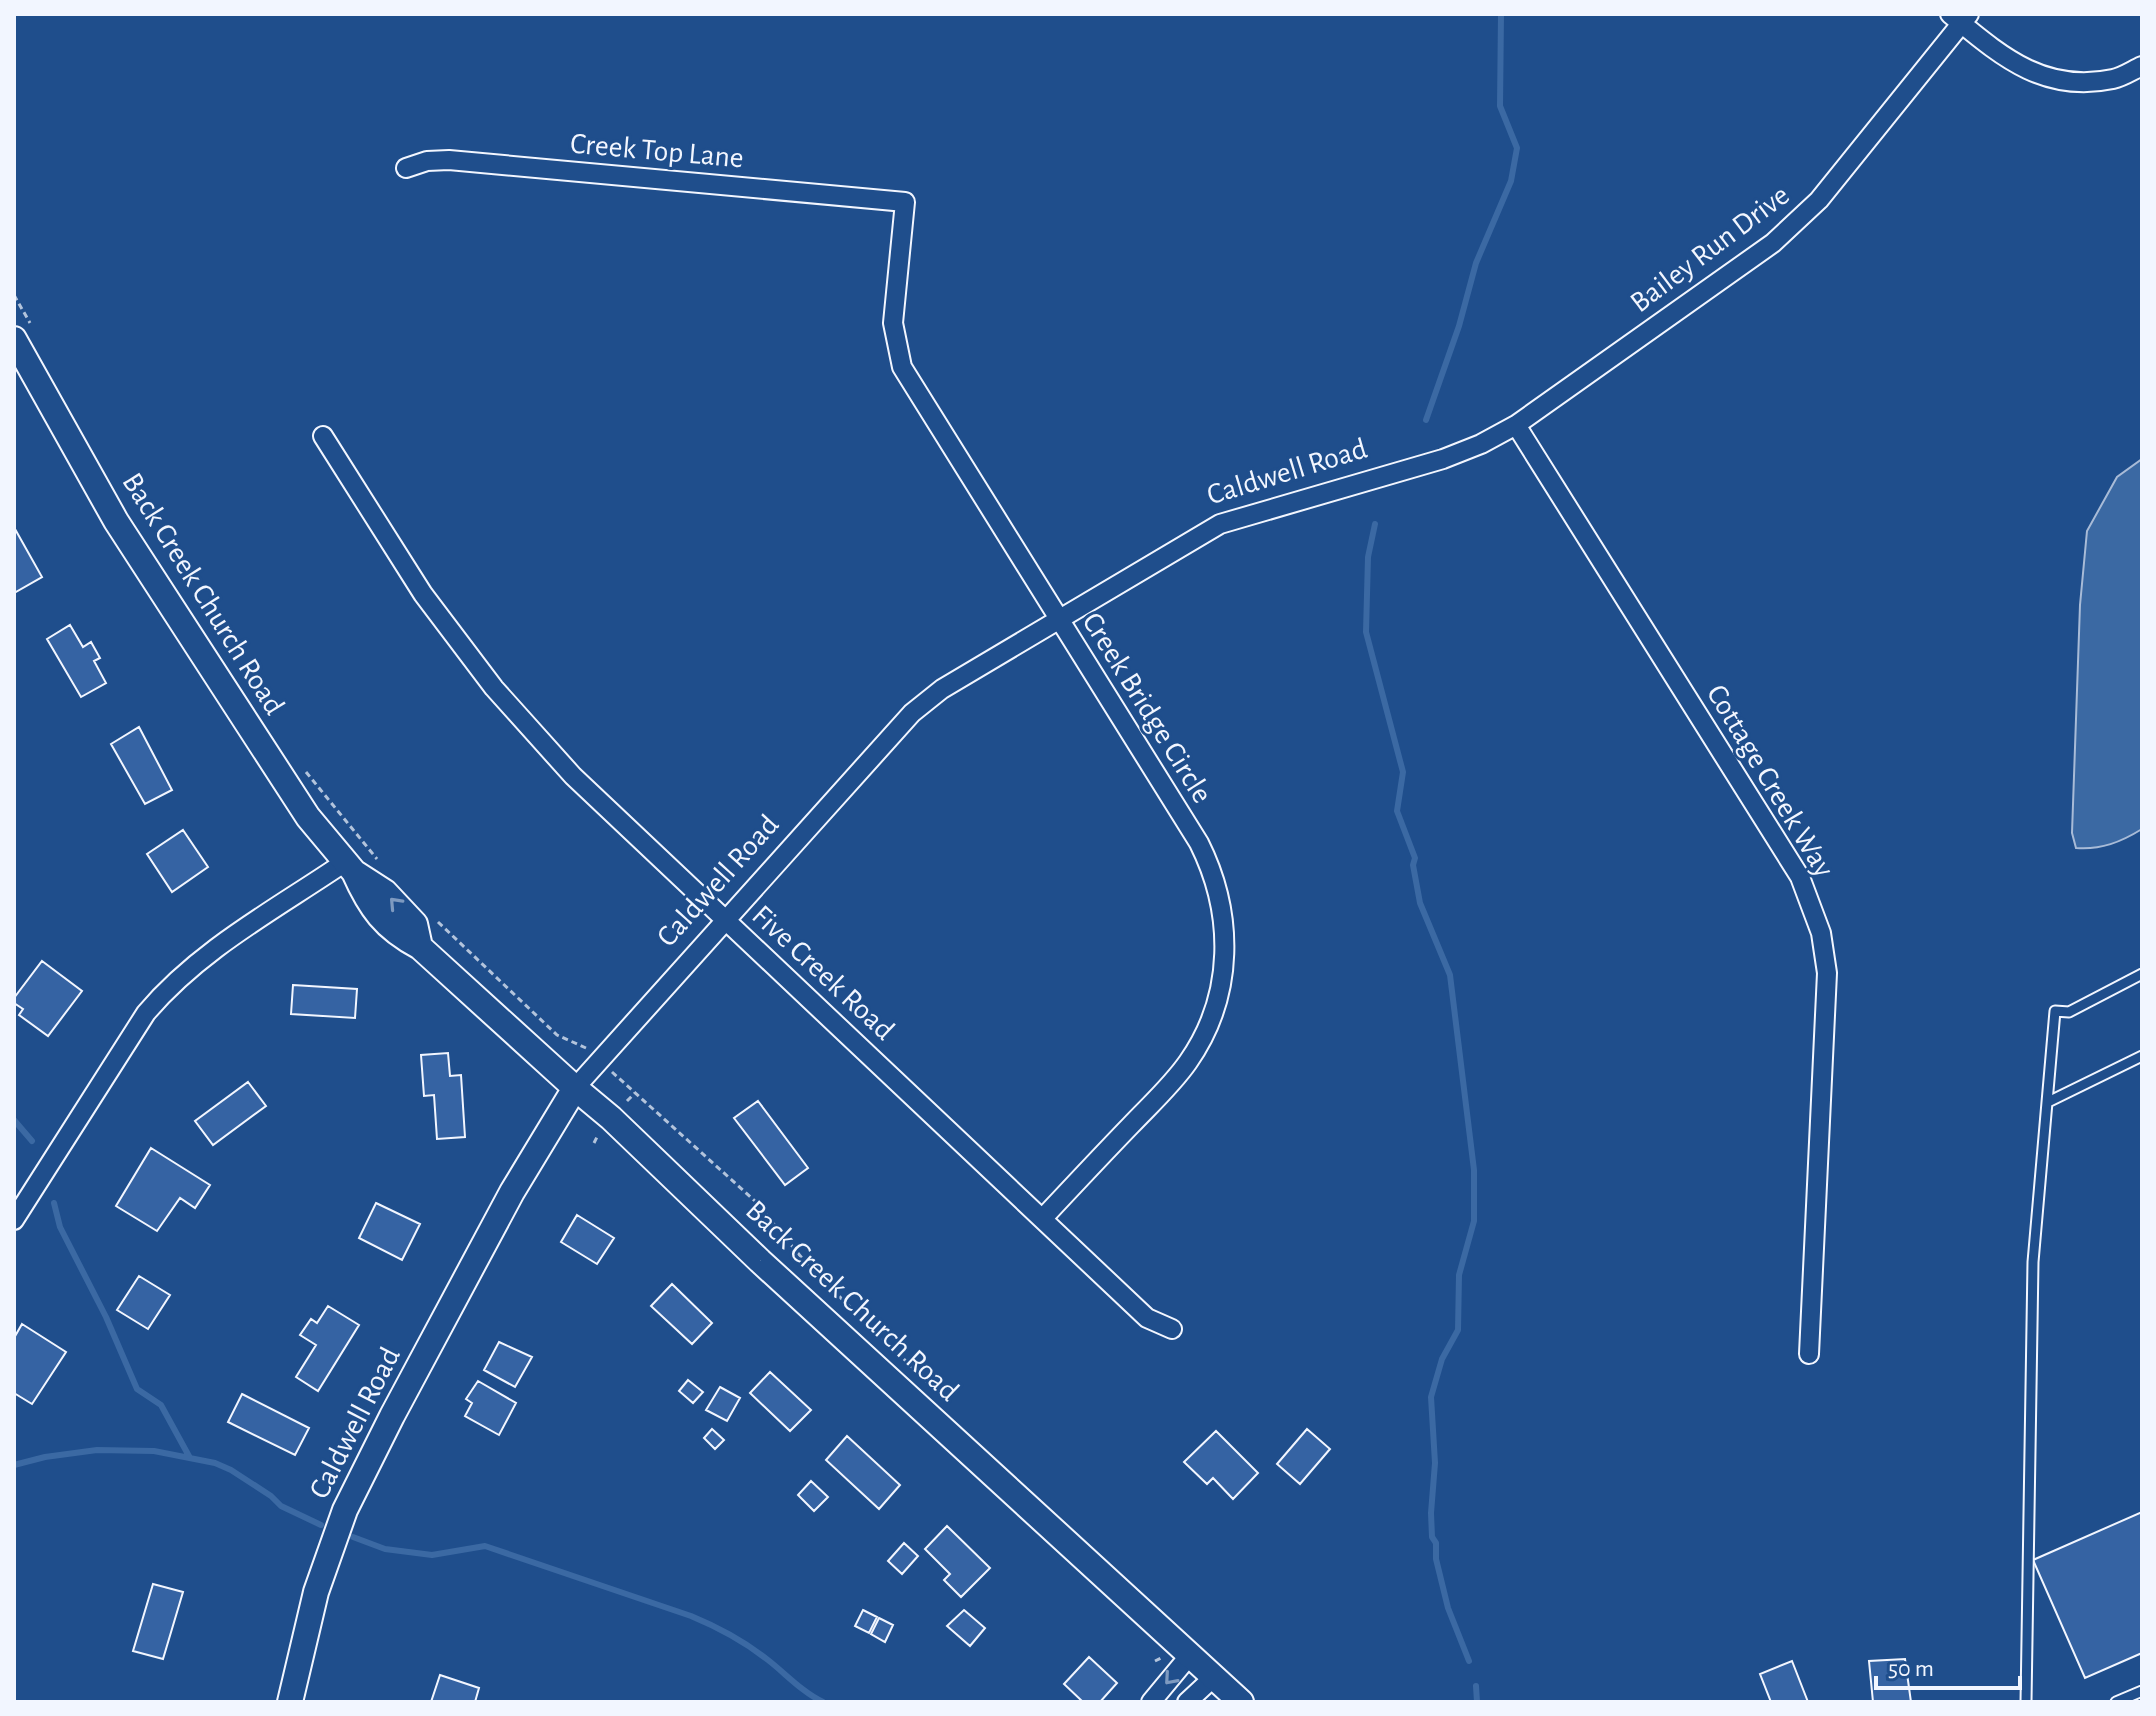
<svg xmlns="http://www.w3.org/2000/svg" width="2156" height="1716" viewBox="0 0 2156 1716" font-family="'Alegreya Sans',sans-serif">
<style>
.water{fill:#3b69a3;stroke:#a8bbd7;stroke-width:2}
.lines{fill:none;stroke-linecap:round;stroke-linejoin:round}
.stream{stroke:#3b69a3;stroke-width:6}
.building{fill:#3563a3;stroke:#f2f6ff;stroke-width:2}
.lane-casing{stroke:#f2f6ff;stroke-width:13}
.street-casing{stroke:#f2f6ff;stroke-width:22}
.secondary-casing{stroke:#f2f6ff;stroke-width:28}
.path{stroke:#b3c4dc;stroke-width:3;stroke-dasharray:6 4;stroke-linecap:butt}
.lane{stroke:#1f4e8c;stroke-width:9}
.street{stroke:#1f4e8c;stroke-width:18}
.secondary{stroke:#1f4e8c;stroke-width:24}
.oneway{stroke:#7e9ac0}
.labels{text-anchor:middle;dominant-baseline:central;stroke-width:6;stroke-linejoin:round;paint-order:stroke}
.street-label{font-size:30px;fill:#f2f6ff;stroke:#1f4e8c}
</style>
<rect width="100%" height="100%" fill="#1f4e8c"/>
<path class="water" d="M2142 459V829C2121 842 2101 850 2076 848L2072 833 2080 605 2087 531 2117 477Z"/>
<g class="lines">
<path class="stream" d="M1426 420 1459 326 1476 263 1511 181 1517 148 1500 106 1501 14
M1375 524 1368 557 1366 632 1403 772 1397 811 1415 858 1413 865 1420 903 1450 975 1474 1170V1221L1459 1275 1458 1330 1442 1359 1431 1397 1435 1463 1431 1513 1432 1537 1436 1543V1559L1448 1608 1469 1661
M14 1120 32 1141
M54 1203 60 1227 106 1317 137 1389 161 1405 190 1458
M14 1465 45 1457 97 1450 154 1451 215 1463 231 1470 271 1496 281 1506 321 1525
M353 1537 385 1549 432 1555 485 1546 691 1616C720 1628 744 1641 768 1660 786 1674 802 1692 823 1702
M1476 1686 1477 1702"/>
</g>
<path class="building" d="M15 529 42 577 14 593V530Z
M70 625 83 647 91 642 100 658 94 661 106 683 81 697 47 639Z
M139 727 172 790 145 804 111 744Z
M183 830 208 867 172 892 147 854Z
M42 961 82 991 48 1036 19 1015 23 1009 14 1003V998Z
M293 985 357 989 355 1018 291 1014Z
M448 1053 450 1076 461 1075 465 1137 437 1139 434 1095 424 1096 421 1055Z
M248 1082 266 1106 213 1145 195 1121Z
M758 1101 808 1168 785 1185 734 1118Z
M151 1148 210 1185 195 1208 180 1198 157 1231 116 1206Z
M376 1203 420 1224 402 1260 359 1238Z
M577 1215 614 1238 597 1264 561 1242Z
M139 1276 170 1295 148 1329 117 1310Z
M672 1284 712 1323 692 1344 651 1306Z
M328 1306 359 1325 318 1391 296 1377 316 1345 300 1335 311 1319 317 1323Z
M22 1324 66 1352 32 1404 14 1393V1338Z
M499 1342 532 1357 515 1387 484 1370Z
M770 1372 811 1410 790 1431 750 1393Z
M688 1380 703 1392 693 1403 679 1391Z
M478 1381 516 1403 499 1435 465 1416 472 1403 466 1399Z
M720 1387 740 1398 727 1421 706 1410Z
M242 1394 309 1428 295 1455 228 1422Z
M712 1429 724 1440 715 1449 704 1438Z
M1307 1429 1330 1449 1300 1484 1277 1464Z
M1216 1431 1258 1473 1233 1499 1213 1478 1207 1484 1184 1462Z
M847 1436 900 1485 879 1509 826 1460Z
M811 1481 828 1497 814 1511 798 1495Z
M2142 1512V1653L2085 1678 2033 1560Z
M947 1526 990 1568 961 1597 944 1580 950 1574 925 1549Z
M904 1543 918 1556 902 1574 888 1561Z
M153 1584 183 1592 163 1659 133 1651Z
M863 1610 877 1617 869 1633 855 1626Z
M964 1610 985 1628 970 1646 947 1626Z
M879 1618 893 1625 885 1642 871 1634Z
M1089 1657 1117 1683 1100 1702H1083L1064 1684Z
M1905 1659 1911 1702H1873L1869 1661Z
M1792 1661 1808 1702H1771L1760 1674Z
M440 1675 479 1688 475 1702H431Z"/>
<g class="lines">
<defs>
<path id="lane" d="M2048 1102 2142 1056
M2026 1702 2033 1262 2055 1011 2069 1012 2142 974
M2116 1702 2142 1691"/>
<path id="street" d="M1950 14C2000 55 2043 94 2113 79 2123 77 2133 70 2142 66
M406 168 427 161 449 160 905 202 893 323 902 367 1199 843C1234 913 1235 995 1188 1062 1172 1085 1150 1105 1131 1125 1101 1156 1072 1187 1043 1218
M1516 425 1800 877 1821 933 1827 973 1809 1354
M323 436 423 594 494 688 573 776 1147 1318 1172 1329
M575 1088 912 713 942 689 1220 524 1443 459 1481 444 1516 425 1773 243 1819 200 1969 14
M14 1220 146 1013C200 949 276 909 345 862
M1151 1702 1190 1655
M1187 1702 1215 1676"/>
<path id="secondary" d="M14 339 116 521 308 817 354 872 385 892 415 924 420 947
M354 872C370 908 384 928 420 947L575 1088 611 1118 760 1261 1241 1702
M290 1702 316 1592 345 1510 392 1416 512 1192 575 1088"/>
</defs>
<use href="#lane" class="lane-casing"/>
<use href="#street" class="street-casing"/>
<use href="#secondary" class="secondary-casing"/>
<path class="path" d="M14 295 30 323
M306 772 377 859
M438 922 557 1035 586 1048
M612 1072 755 1201 811 1269 943 1397
M627 1101 635 1093
M594 1143 598 1135
M1155 1661 1163 1657"/>
<use href="#lane" class="lane"/>
<use href="#street" class="street"/>
<use href="#secondary" class="secondary"/>
</g>
<defs><path id="oneway-chevron" d="M-2-3.5L2.5 0L-2 3.5" fill="none" stroke-width="1.6" stroke-linecap="round" stroke-linejoin="round" transform="scale(2)"/></defs>
<g class="oneway">
<use href="#oneway-chevron" transform="translate(395 903) rotate(-133)"/>
<use href="#oneway-chevron" transform="translate(1170 1679) rotate(131)"/>
</g>
<g class="labels">
<g class="street-label">
<text transform="translate(657 151) rotate(5)">Creek Top Lane</text>
<text transform="translate(1710 249) rotate(-37)">Bailey Run Drive</text>
<text transform="translate(1287 472) rotate(-17)">Caldwell Road</text>
<text transform="translate(203 594) rotate(58)">Back Creek Church Road</text>
<text transform="translate(1147 708) rotate(58)">Creek Bridge Circle</text>
<text transform="translate(1770 781) rotate(59)">Cottage Creek Way</text>
<text transform="translate(718 881) rotate(-48)">Caldwell Road</text>
<text transform="translate(823 973) rotate(43)">Five Creek Road</text>
<text transform="translate(852 1301) rotate(43)">Back Creek Church Road</text>
<text transform="translate(355 1423) rotate(-63)">Caldwell Road</text>
</g>
</g>
<rect width="2156" height="1716" fill="none" stroke="#f2f6ff" stroke-width="32"/>
<path d="M1876 1676v12h144v-12" fill="none" stroke="#f2f6ff" stroke-width="4"/>
<text x="1888" y="1676" font-size="24" fill="#f2f6ff" stroke="#1f4e8c" stroke-width="6" paint-order="stroke">50 m</text>
</svg>
